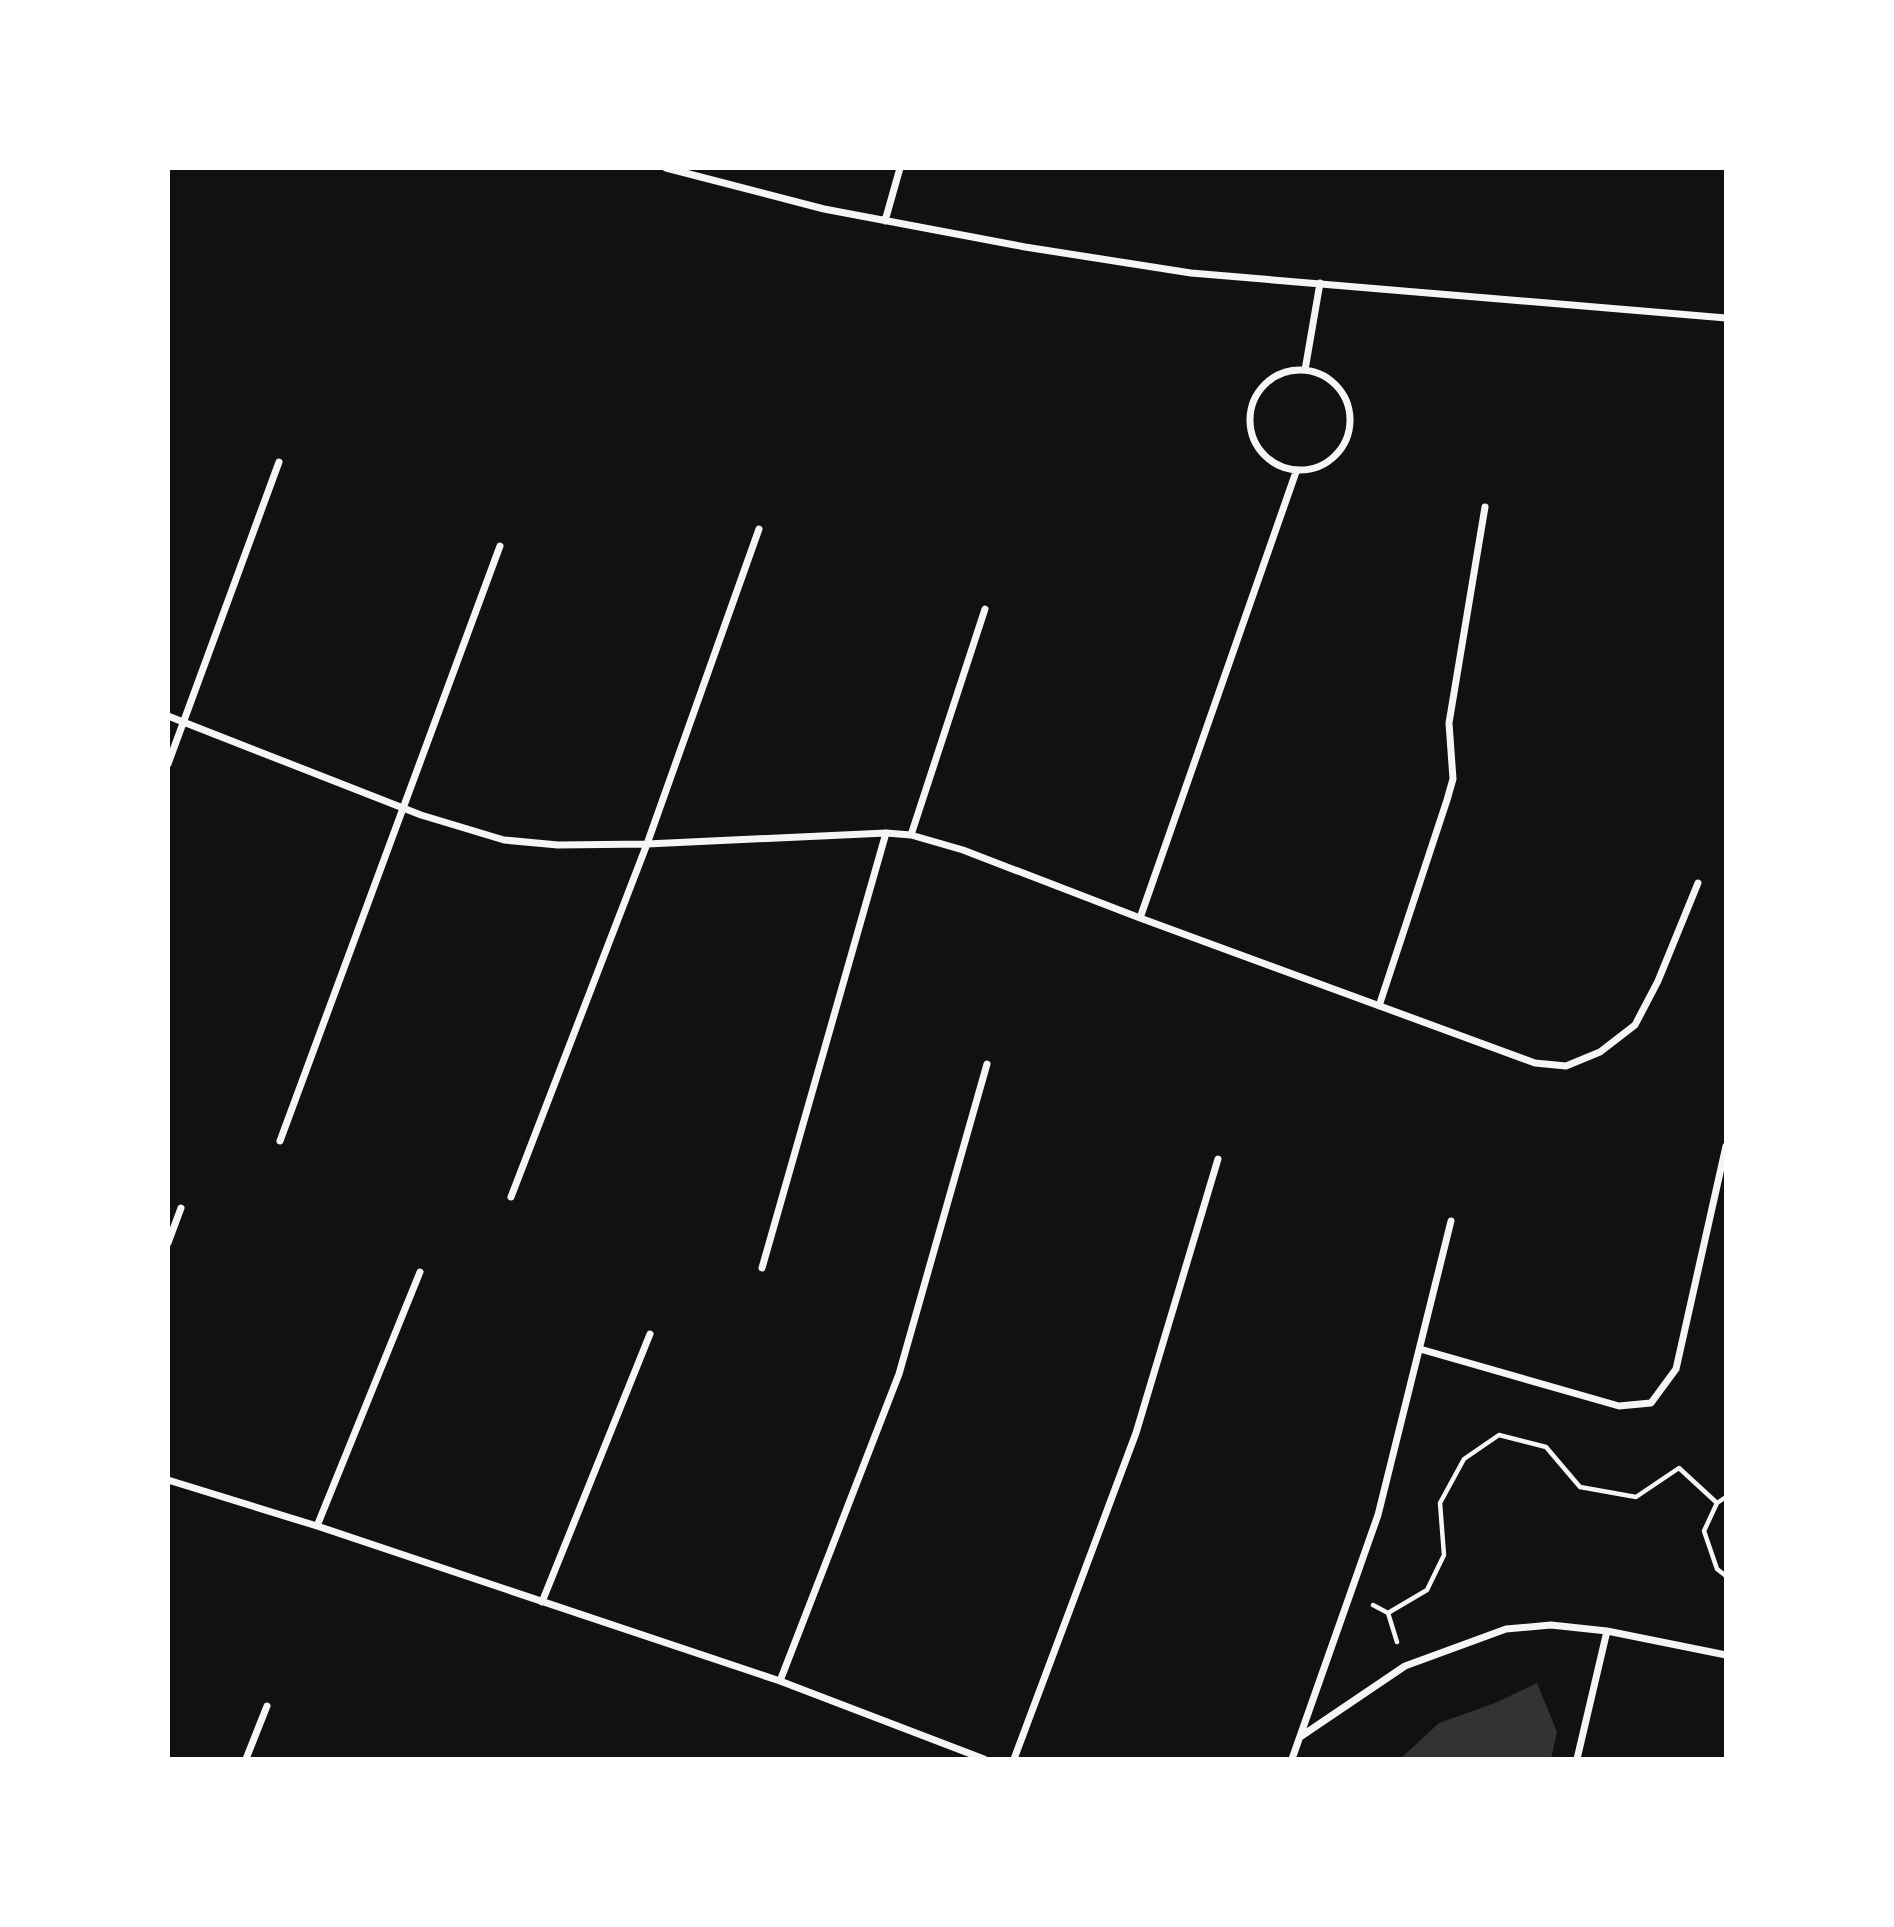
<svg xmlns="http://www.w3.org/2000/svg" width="1894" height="1927" viewBox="0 0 1894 1927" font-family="Ubuntu,sans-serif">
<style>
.water{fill:#333}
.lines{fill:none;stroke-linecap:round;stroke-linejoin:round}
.path{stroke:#f5f5f5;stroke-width:4.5}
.minor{stroke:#f5f5f5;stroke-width:7}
</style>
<rect width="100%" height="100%" fill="#111"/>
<path class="water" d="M1537 1683 1557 1732 1551 1759H1400L1439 1723 1495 1703Z"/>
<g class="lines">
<path class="path" d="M1717 1503 1726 1497
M1373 1605 1388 1613 1397 1642
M1388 1613 1427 1590 1444 1555 1440 1503 1464 1459 1499 1435 1546 1447 1580 1487 1636 1497 1679 1468 1717 1503 1704 1531 1717 1569 1726 1576"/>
<path class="minor" d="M666 168 824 209 1025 247 1191 273 1726 318
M885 221 900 168
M1305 370 1320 283
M1250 420a50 50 0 1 1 100 0a50 50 0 1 1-100 0Z
M1296 472 1140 918 1535 1063 1566 1066 1600 1052 1635 1025 1658 981 1698 883
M168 716 421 815 504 840 558 845 647 844 886 833 911 835 963 850 1140 918
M168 764 279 462
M911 835 985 609
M1379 1006 1447 800 1453 779 1449 723 1485 507
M280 1141 500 546
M511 1197 647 844 759 529
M168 1243 181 1208
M762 1268 886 833
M1420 1349 1619 1406 1651 1403 1676 1369 1726 1146
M168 1480 317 1526 780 1681 984 1759
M317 1526 420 1272
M542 1602 650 1334
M780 1681 899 1374 987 1064
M1300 1737 1405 1666 1506 1629 1551 1625 1607 1631 1726 1655
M246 1759 267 1706
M1014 1759 1136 1433 1218 1159
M1292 1759 1378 1515 1451 1221
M1577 1759 1607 1631"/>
</g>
<rect width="1894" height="1927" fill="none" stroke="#ffffff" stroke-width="340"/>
</svg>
